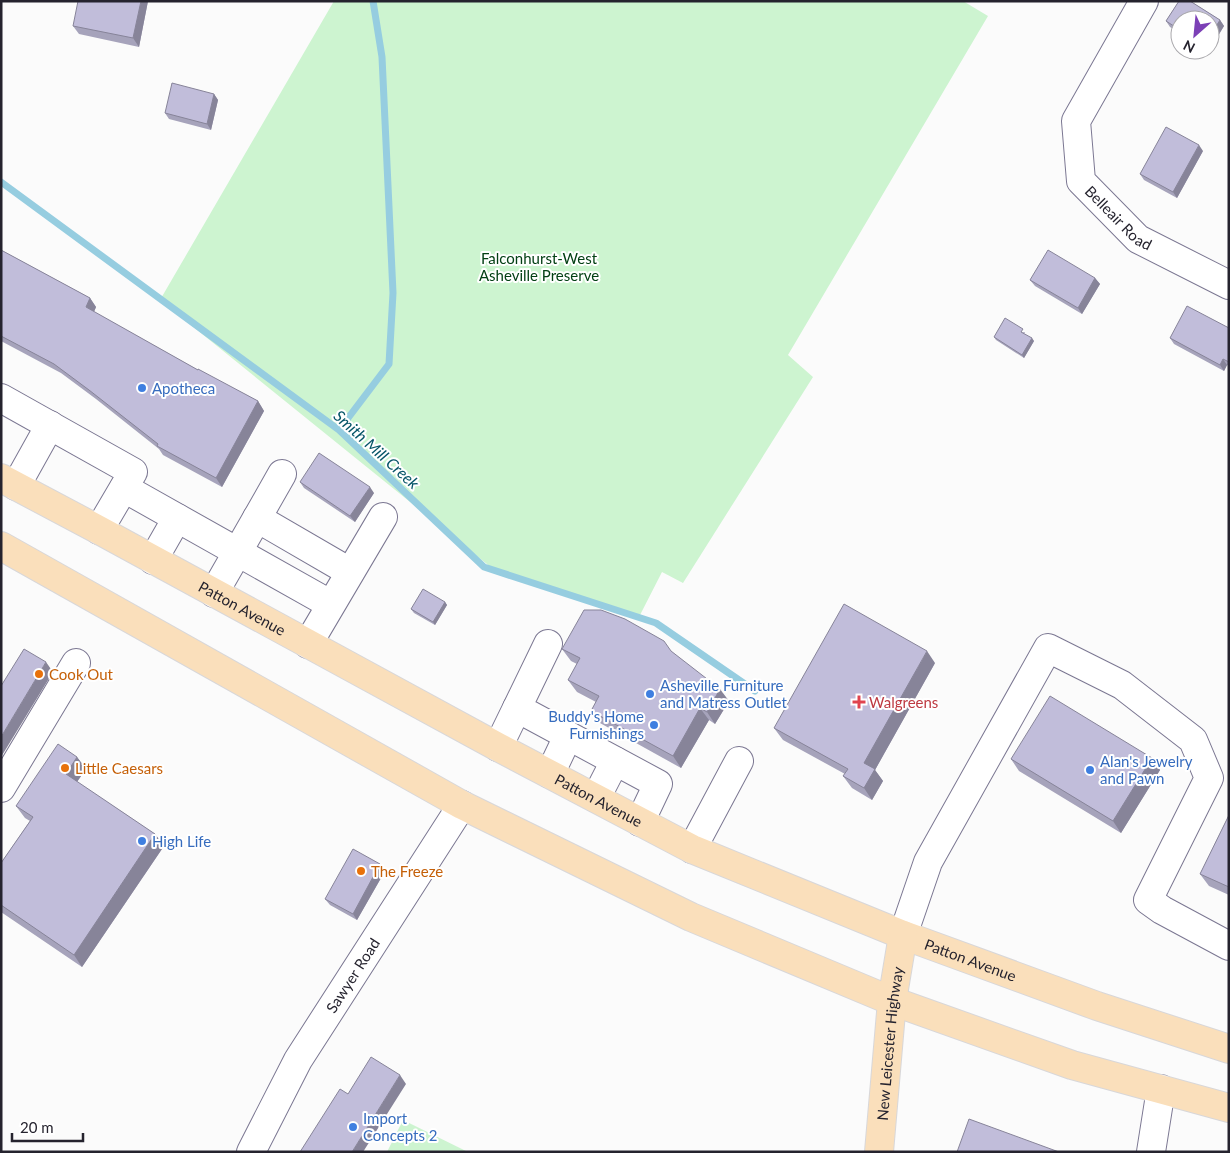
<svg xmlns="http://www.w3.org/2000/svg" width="1230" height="1153" viewBox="0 0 1230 1153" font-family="Lato,sans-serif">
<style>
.green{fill:#cdf4d0}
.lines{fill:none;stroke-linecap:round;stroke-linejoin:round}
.stream{stroke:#96cde0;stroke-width:7}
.minor-casing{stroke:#7b7792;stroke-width:30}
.major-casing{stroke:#d8d7d9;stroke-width:30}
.minor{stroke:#fff;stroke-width:28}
.major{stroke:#fadfbb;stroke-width:28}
.wall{fill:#a6a3bb}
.shaded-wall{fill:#878499}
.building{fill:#c1bdda;stroke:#878499}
.shop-dot{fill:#3f7fe0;stroke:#fff;stroke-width:2}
.food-dot{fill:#e8710a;stroke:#fff;stroke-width:2}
.health-dot{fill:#e0444e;stroke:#fff;stroke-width:2}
.labels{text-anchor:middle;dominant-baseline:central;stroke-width:4;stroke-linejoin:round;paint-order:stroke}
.street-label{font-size:15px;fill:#25232e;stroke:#fff}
.park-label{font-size:15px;fill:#034014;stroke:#fff}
.shop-label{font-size:15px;fill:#366cbe;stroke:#fff;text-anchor:start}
.food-label{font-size:15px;fill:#c56008;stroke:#fff;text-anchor:start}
.health-label{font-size:15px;fill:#be3a42;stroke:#fff;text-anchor:start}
.water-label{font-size:16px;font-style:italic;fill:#065568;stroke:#fff}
</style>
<rect width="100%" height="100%" fill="#fbfbfb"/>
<path class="green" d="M334 1H963L988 16 788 355 813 377 683 583 662 572 639 617 498 573 160 300Z
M403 1120 468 1152H387Z"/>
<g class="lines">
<path class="stream" d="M1 182 339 430 484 567 656 623 755 691
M339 430 389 364 393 293 382 57 373 1"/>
<defs>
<g id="minor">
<path id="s1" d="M1144 1 1076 121 1081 181 1138 239 1229 285"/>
<path d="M1 398 133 472 99 530"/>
<path d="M16 486 50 425"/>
<path d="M124 488 330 604"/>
<path d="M257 518 282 474"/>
<path d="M153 560 177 518"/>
<path d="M214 593 257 518 350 572"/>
<path d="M308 644 383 517"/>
<path d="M548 644 517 708 658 784 640 822"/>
<path d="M498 747 517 708"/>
<path d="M550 774 568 736"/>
<path d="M1 788 76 663"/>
<path d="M596 798 615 761"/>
<path d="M692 849 739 761"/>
<path d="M903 935 928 862 1048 648 1122 685 1193 740 1209 778 1148 900 1162 910 1229 946"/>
<path id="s2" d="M251 1152 298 1060 462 805"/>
<path d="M1151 1152 1161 1089"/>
</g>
<g id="major">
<path id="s3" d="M1 478 99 530 498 747 692 849 903 935 1097 1006 1229 1049"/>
<path d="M1 546 462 805 691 917 892 1001 1072 1065 1229 1108"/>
<path id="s4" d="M879 1152 892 1001 903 935"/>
</g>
</defs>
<use href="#minor" class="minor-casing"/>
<use href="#major" class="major-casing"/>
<use href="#minor" class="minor"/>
<use href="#major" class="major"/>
</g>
<path class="wall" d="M148 1 139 47 79 34 73 26Z
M1179 1H1190L1220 20 1224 26 1210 49V20H1180V33L1170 27 1166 21Z
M214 94 218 100 211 130 169 119 165 113Z
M1203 151 1177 198 1144 180 1140 174Z
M1 250 90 298 96 307 94 312 198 370 258 401 264 411 222 487 163 455 159 449 96 399 61 373 1 341Z
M1095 278 1100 284 1082 314 1035 286 1030 280Z
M1229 328V366L1227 365 1224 371 1174 344 1170 338Z
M1025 332 1024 334 1034 341 1024 358 996 340 994 337Z
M300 482 374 493 355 522 304 488Z
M445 602 447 605 435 625 414 613 411 609Z
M562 649 672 652 729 701 715 724 709 720 681 768 600 723 591 711 596 702 577 692 568 680 577 664 571 661Z
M935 663 875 770 883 781 872 800 852 788 843 776 845 774 783 740 774 728Z
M77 757 86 769 77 782 155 834 164 846 82 967 1 912V863L30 821 25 818 16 806Z
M1152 758 1160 770 1121 833 1019 771 1011 759Z
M1229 815V895L1209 886 1200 874Z
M385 871 357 920 330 905 325 899Z"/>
<path class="shaded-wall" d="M141 1H148L139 47 133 38Z
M1220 20 1224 26 1210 49V36Z
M214 94 218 100 211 130 207 124Z
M1199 145 1203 151 1177 198 1173 192Z
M1095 278 1100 284 1082 314 1078 308Z
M90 298 96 307 92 316 86 307Z
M1032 338 1034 341 1024 358 1022 355Z
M1223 359 1227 365 1224 371 1220 365Z
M258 401 264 411 222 487 216 478Z
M370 487 374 493 355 522 350 516Z
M445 602 447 605 435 625 433 622Z
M927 651 935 663 875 770 883 781 872 800 864 788V763Z
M46 662 53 672 1 757V737Z
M720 689 729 701 715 724 707 712Z
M700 708 709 720 681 768 673 756Z
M77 757 86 769 74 786 66 774Z
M1152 758 1160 770 1121 833 1113 821Z
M155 834 164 846 82 967 74 955Z
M380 864 385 871 357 920 353 914Z
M400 1075 406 1084 363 1152H352Z"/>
<path class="building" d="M78 1H141L133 38 73 26Z
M1179 1H1190L1220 20 1210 36V20H1180V30L1166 21Z
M172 83 214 94 207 124 165 113Z
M1166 127 1199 145 1173 192 1140 174Z
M1 250 90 298 86 307 198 370V369L258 401 216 478 157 446 158 444 89 390 54 364 1 336Z
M1048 250 1095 278 1078 308 1030 280Z
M1187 306 1229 328V362L1223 359 1220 365 1170 338Z
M1005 318 1023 329 1021 332 1032 338 1022 355 994 337Z
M319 453 370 487 350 516 300 482Z
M423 589 445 602 433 622 411 609Z
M844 604 927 651 864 763 875 769 864 788 843 776 848 769 774 728Z
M584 610H601L625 619 664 641 671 651 720 689 707 712 700 708 673 756 591 711 599 696 568 680 580 658 562 649Z
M24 649 46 662 1 737V686Z
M1050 696 1152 758 1113 821 1011 759Z
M58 744 77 757 66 774 155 834 74 955 1 905V863L33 817 16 806Z
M1229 815V887L1200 874Z
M353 849 380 864 353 914 325 899Z
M371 1057 400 1075 352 1152H300L340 1089 348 1094Z
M969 1119 1059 1152H957Z"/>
<g class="shop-dot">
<circle cx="142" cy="388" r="5"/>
<circle cx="650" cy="694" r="5"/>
<circle cx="654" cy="725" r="5"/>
<circle cx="1090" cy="770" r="5"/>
<circle cx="142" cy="841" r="5"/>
<circle cx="353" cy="1127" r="5"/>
</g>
<g class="food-dot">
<circle cx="39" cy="674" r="5"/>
<circle cx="65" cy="768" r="5"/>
<circle cx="361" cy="871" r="5"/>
</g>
<path class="health-dot" d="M856.5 694.5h5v5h5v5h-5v5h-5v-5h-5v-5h5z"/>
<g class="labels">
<g class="street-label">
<text stroke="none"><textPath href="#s1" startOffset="251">Belleair Road</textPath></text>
<text stroke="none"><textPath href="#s3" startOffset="274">Patton Avenue</textPath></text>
<text stroke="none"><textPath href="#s3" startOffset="679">Patton Avenue</textPath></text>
<text stroke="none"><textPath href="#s3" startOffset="1084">Patton Avenue</textPath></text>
<text stroke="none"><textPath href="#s2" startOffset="204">Sawyer Road</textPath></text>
<text stroke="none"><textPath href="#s4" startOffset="109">New Leicester Highway</textPath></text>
</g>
<g class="park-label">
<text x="539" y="258">Falconhurst-West<tspan x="539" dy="17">Asheville Preserve</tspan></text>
</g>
<g class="shop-label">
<text x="152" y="388">Apotheca</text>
<text x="660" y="685">Asheville Furniture<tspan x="660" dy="17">and Matress Outlet</tspan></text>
<text x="644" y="716" text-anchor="end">Buddy's Home<tspan x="644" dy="17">Furnishings</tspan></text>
<text x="1100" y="761">Alan's Jewelry<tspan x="1100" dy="17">and Pawn</tspan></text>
<text x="152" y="841">High Life</text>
<text x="363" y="1118">Import<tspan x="363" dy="17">Concepts 2</tspan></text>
</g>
<g class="food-label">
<text x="49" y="674">Cook Out</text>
<text x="75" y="768">Little Caesars</text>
<text x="371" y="871">The Freeze</text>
</g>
<g class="health-label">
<text x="869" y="702">Walgreens</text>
</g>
<g class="water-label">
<text transform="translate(377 449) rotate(42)">Smith Mill Creek</text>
</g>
</g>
<rect width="1230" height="1153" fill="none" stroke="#25232e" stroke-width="5"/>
<g transform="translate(1195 35) rotate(207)"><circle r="24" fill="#ffffff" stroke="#a8a7ab"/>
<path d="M0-4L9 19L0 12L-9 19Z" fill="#7c40b6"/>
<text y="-8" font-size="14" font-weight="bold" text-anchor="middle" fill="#25232e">N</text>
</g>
<path d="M12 1133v8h71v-8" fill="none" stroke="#25232e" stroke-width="2.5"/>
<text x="20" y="1133" font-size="15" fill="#25232e" stroke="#ffffff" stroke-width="4" paint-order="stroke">20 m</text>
</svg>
